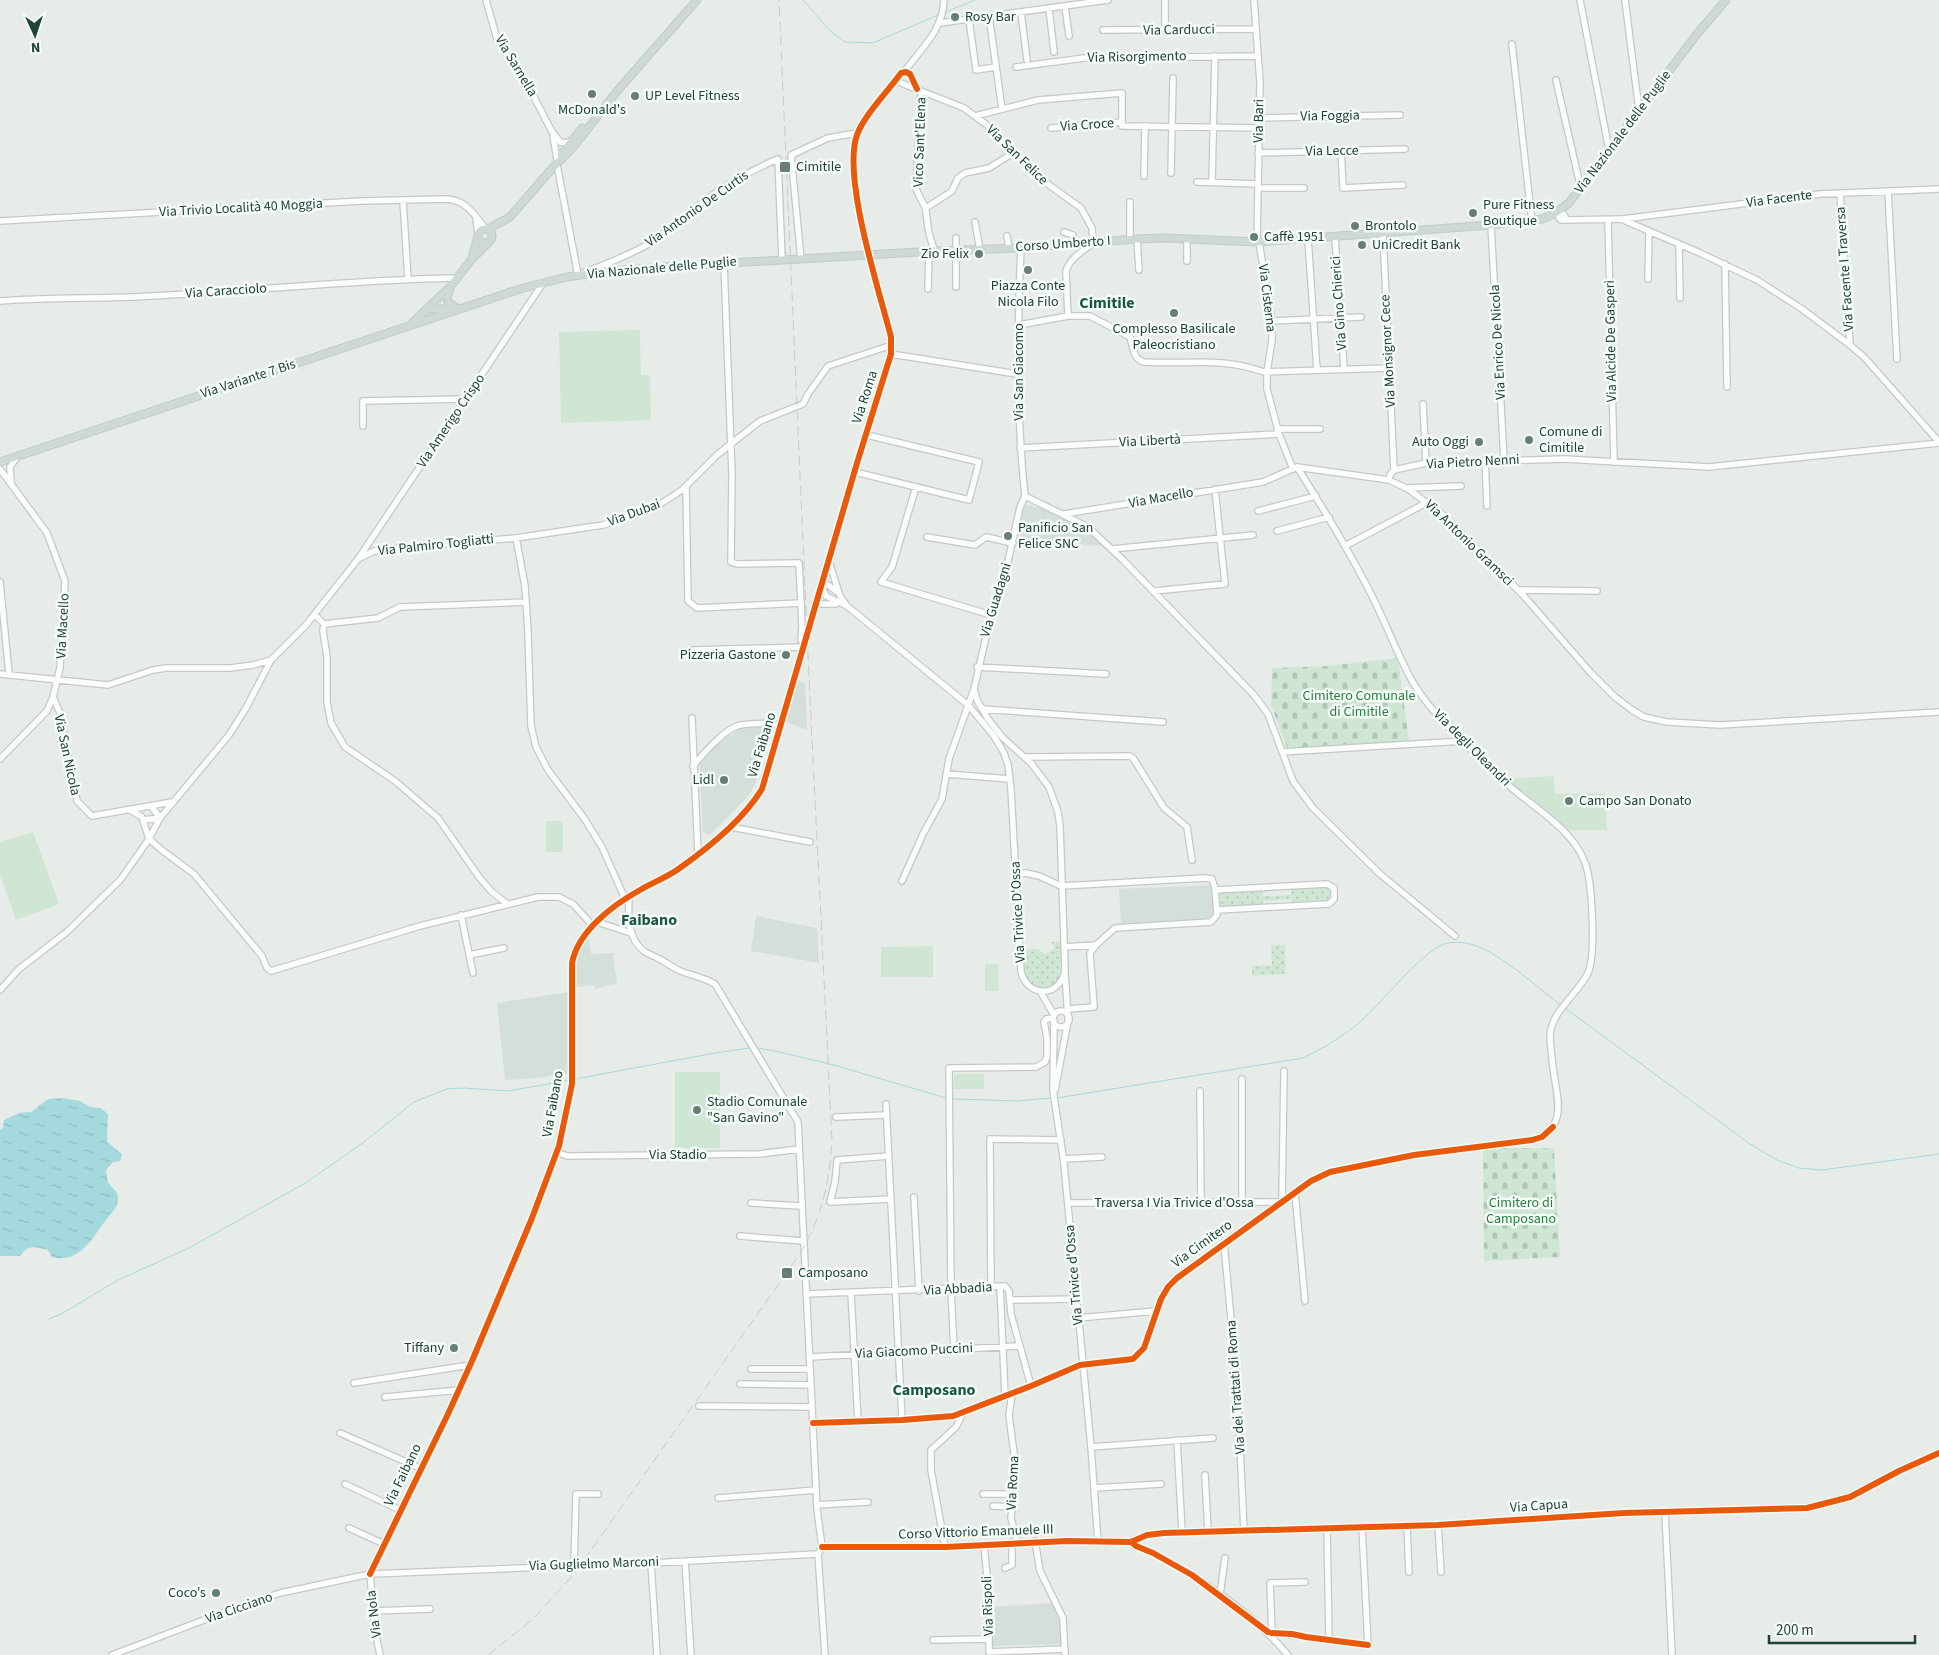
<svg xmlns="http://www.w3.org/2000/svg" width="1939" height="1655" viewBox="0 0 1939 1655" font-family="'Source Sans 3',sans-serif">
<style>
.built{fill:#d4dfd9}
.grass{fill:url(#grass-dots)}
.cemetery{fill:url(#cemetery-stones)}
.pitch{fill:#cfe6d4}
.water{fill:url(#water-ripples)}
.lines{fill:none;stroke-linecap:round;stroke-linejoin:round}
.stream{stroke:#a4dade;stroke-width:1}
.minor-casing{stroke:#c4c9c6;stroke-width:8}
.major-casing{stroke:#c1cbc7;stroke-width:9}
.minor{stroke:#fbfcfc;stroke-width:5.5}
.major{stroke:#ced8d4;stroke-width:7}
.rail{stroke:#c8cdca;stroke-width:1;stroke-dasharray:10 5;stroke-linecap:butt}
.cycleway-casing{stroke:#f5fbf7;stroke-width:9}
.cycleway{stroke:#e8590c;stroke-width:6}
.poi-dot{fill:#667e75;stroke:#f5fbf7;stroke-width:2}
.labels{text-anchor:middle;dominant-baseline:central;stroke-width:5;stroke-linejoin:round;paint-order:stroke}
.poi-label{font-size:14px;fill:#214337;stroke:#f5fbf7;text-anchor:start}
.street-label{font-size:14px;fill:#214337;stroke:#f5fbf7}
.park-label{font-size:14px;fill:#277e41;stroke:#f5fbf7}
.quarter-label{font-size:16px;font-weight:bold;fill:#1a5744;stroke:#f5fbf7}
</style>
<defs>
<pattern id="grass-dots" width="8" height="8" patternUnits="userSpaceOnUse" patternTransform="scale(1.25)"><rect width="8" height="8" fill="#cfe6d4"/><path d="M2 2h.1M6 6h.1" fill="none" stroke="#b1c6b7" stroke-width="1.8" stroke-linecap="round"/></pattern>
<pattern id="cemetery-stones" width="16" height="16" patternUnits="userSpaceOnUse" patternTransform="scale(1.25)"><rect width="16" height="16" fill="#cfe6d4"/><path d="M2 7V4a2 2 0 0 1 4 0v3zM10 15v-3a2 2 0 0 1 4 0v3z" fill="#b1c6b7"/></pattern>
<pattern id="water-ripples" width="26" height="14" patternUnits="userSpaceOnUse" patternTransform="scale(1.25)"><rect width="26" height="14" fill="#a4dade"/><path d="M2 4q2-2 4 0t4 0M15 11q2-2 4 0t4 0" fill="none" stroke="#8dbcbf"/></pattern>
</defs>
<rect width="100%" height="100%" fill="#e7ece9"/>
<path class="built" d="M1026 505 1041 508 1077 523 1106 546 1018 541 1024 508Z
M797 680 805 683 807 730 786 722Z
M772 727 755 784 749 795 710 835 706 834 703 831 699 761 728 733 731 736 740 728Z
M1211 885 1213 915 1208 920 1121 925 1119 889Z
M756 916 817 928 819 963 751 951Z
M588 937 591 954 613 953 617 983 595 989 594 985 576 987V966L581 949Z
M569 992 570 1073 538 1078 505 1080 497 1003Z
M1053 1603 1060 1622 1063 1644 992 1646V1607Z"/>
<path class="grass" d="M1327 887 1331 889 1332 896 1326 901 1292 903 1291 899 1263 901V905L1219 907 1218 893 1262 891 1263 896 1291 895V889Z
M1062 941C1062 952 1066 967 1061 977 1053 994 1029 990 1024 973 1022 966 1022 957 1022 949H1039L1044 955 1055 948 1051 942Z
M1271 945H1285L1286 974 1252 976V966L1272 965Z"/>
<path class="cemetery" d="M1398 658 1409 742 1287 748 1271 705 1272 668 1326 666Z
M1483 1148H1554L1560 1257 1484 1261Z"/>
<path class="pitch" d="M640 330 641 375H650L651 420 561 423 559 332Z
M1554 776 1555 794 1605 793 1607 830H1564L1561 823H1557L1540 807 1505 779Z
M546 821H563V852H546Z
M33 832 59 904 16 920 0 875V842Z
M933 946V977H881V947Z
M985 964H998L999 991H985Z
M675 1072H720V1148H675Z
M954 1074H984V1089H954Z"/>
<path class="water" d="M62 1098 80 1101 90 1107 101 1108 108 1114 107 1142 122 1154 120 1161 113 1162 106 1170C107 1174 107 1179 108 1182 111 1188 118 1190 118 1198 119 1208 108 1216 103 1224 91 1241 77 1264 52 1257L48 1250C35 1247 29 1244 20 1256H0V1130L3 1128 4 1120 19 1113 31 1112 48 1099Z"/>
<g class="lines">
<path class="stream" d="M803 0 830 31 845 42 873 43 938 15
M948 11 975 0
M1565 1008 1750 1144 1777 1160 1799 1168 1822 1170 1939 1154
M757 1048 775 1051 834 1065 946 1098
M575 1079 715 1053 750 1048
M1057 1098 1303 1058C1324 1048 1344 1036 1361 1021 1382 1003 1420 953 1444 944 1454 941 1464 942 1474 945 1501 954 1538 988 1561 1005
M953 1099 1017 1101 1051 1098
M49 1319 63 1313 118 1280 189 1248 307 1182 364 1142 414 1102 447 1089 464 1088 508 1091 571 1080"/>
<defs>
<path id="minor" d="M486 0 497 39 534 97 551 130 560 142 565 143 571 141
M1165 0V30
M1254 0 1260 82 1257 242
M1580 0 1609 150
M1625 0 1639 110
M1065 6 1069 36
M1049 8 1054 52
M1021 12 1027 60
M989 16 1002 109
M969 19 976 70 996 67
M940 23 1108 0
M1103 30 1255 29
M1512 44 1532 222
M1016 67 1084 58 1258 56
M904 72C921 49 943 30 944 0
M1556 80 1581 189
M901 83 964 108 987 125 1013 153 1049 185 1081 208 1092 228 1093 243C1083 251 1070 258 1066 271L1068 316
M921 91 916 188C918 196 925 204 926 211 928 228 928 234 935 251
M975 116 1038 100 1122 93V126L1259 128
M1259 118 1400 115
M1051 128 1122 122
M553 136 557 159
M1341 151 1343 188 1403 185
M1258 153 1405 149
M557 165 578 275C603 265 629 256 652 242 668 231 682 218 698 206 722 187 749 171 778 159L782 260
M1171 173 1173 78
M1144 176 1145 126
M1197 182 1258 184
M1212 182 1215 56
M1258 188H1304
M1888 191 1897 359
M1840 193 1850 345
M403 200 408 279
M1130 202V239
M926 208 952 191 958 178 965 173 989 168 1013 153
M1559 217a3 3 0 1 1 6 0a3 3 0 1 1-6 0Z
M476 218 478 234
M1623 219 1820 194 1939 189
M1564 220 1621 219 1700 253 1757 280 1802 309 1850 345 1865 358 1939 442
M1608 220 1614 462
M0 221 362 201 445 199C465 199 474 214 485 228
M975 222 980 250
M1491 225 1504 460
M1064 232 1073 235 1074 244
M1383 233 1394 470
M1007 236 1009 248
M1335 237 1344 369
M1137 239 1139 270
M1308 239 1317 370
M1187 240V261
M1259 242 1272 321V340L1267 372V389L1279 434 1293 469
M1679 244 1680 298
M1021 248C1017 331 1016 414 1025 496
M801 259 791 155 828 138 857 133
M724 263 732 474 731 562 737 564 799 563 801 603
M1725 264 1727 387
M1648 279 1649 231
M1019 286 1066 284
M956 287V238
M928 289 929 251
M0 301C51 297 102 299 152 296 253 291 352 280 453 278
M1272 321 1361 317
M1019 325 1068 316H1090L1130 337C1133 347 1133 359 1144 362 1188 365 1219 356 1264 372L1389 368
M891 354 1017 374
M1423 404 1426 463
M363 426V401L467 399
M1277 429H1320
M1020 448 1279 434
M1485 460 1487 506
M0 469 47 533 65 581 60 668 53 697 47 711 0 759
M855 472 969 500 979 462 867 435
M1389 480 1390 475 1394 470 1426 463 1564 459 1709 467 1939 443
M11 482 10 467 18 456
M686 486 688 601 697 608 801 603 802 627 801 640 804 643
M916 487 892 567 881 582 991 615
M1406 488 1461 486
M1025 496 1088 527 1124 561 1254 695 1268 714 1293 781 1313 808 1380 874 1455 936
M1258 511 1316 496
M1064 514 1263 482 1297 467 1389 480 1408 489 1442 514 1523 595 1590 672 1615 697 1632 710 1644 717 1667 722 1720 725 1939 712
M1277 531 1329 517
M927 537 975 545 986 537 1013 543
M516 538 525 586 528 633 531 726 536 747 548 770 584 818 602 847 625 899
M1345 546 1428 502
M1112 549 1253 535
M360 558 374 551 387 549 516 538 603 525 632 516 659 505 682 490 717 455 760 421 803 404 808 394 828 366 892 345
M829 562 840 596 847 606 968 705 994 736 1004 753 1008 765 1011 789 1021 972C1028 999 1062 997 1065 969L1060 826 1058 812 1049 787 1031 763 1003 738 988 719 977 700 974 689
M0 582 9 674
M1518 590 1597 591
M836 591 828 585H821L826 596 847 606
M1154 591 1225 584 1215 489
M815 604H836
M315 615 324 624 378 618 400 607 526 602
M324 624 323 631 327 657V702L331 723 345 747 395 781 438 818 479 877 491 891 506 903
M694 650 803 647
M977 667 1106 674
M0 674 108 685 153 670 166 668H230L253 665 271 660 306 625 358 559 543 283
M53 697 60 713 77 801 92 816 172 802
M982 709 1163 722
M692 718 698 853
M1282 752 1463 741
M1026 757 1130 756 1133 758 1164 808 1187 827 1192 860
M693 766C702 755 724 730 737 726 751 722 767 724 781 724
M946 774 1010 779
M130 810 142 817 149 839 163 851 194 874 262 956 267 968 271 971 420 926 538 897H559L573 904 593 926
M143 820 160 818 151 806
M731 827 810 842
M1016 874 1026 873 1039 876 1061 886 1205 878 1212 879 1215 888 1217 915 1211 922 1115 928 1096 945 1064 947
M902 881 923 834 942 799 949 759 974 689 991 615 1007 566 1020 507 1025 496
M1215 890 1327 884 1334 888V899L1329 904 1217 910
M629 896C628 916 627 939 645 952 650 955 655 956 659 959 668 963 674 969 683 972 694 976 705 978 715 984L798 1122 817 1509 822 1547 818 1554
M461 915 473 973
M597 922 631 933
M469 955 504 948
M1065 973 1068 1018
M0 990 19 969 68 931 121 879 149 839 160 818 229 735 246 708 271 660
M1040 991 1054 1015
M1068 1009 1094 1007 1090 953 1096 945
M1053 1019a8 8 0 1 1 16 0a8 8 0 1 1-16 0Z
M1054 1021 1053 1090 1064 1164 1091 1447 1098 1542
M1055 1090 1068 1021
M1200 1091 1201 1203
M886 1104 902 1420
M836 1117 887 1115
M556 1152 567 1156 759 1154 799 1149
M889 1156 837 1160 835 1182 830 1202 891 1199
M1063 1159 1102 1157
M1295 1192 1305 1301
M914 1197 919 1291
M1282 1201 1284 1071
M1242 1202V1079
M751 1203 802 1206
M1068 1203 1280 1202
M740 1236 803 1241
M1224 1243 1237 1385 1244 1530
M991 1286 990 1139 1061 1140
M1000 1286 1005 1396
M851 1293 858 1421
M806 1294 1005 1286 1009 1291 1011 1314 1031 1386
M1010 1300 1077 1299
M1078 1318 1156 1311
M954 1349 951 1289 949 1068 1036 1067 1045 1062 1047 1057V1038L1044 1022 1046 1019 1053 1018
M809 1357 1019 1346
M751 1369H810
M354 1383 470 1365
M740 1384 811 1385
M1012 1394 1009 1415 1016 1469 1011 1518 1017 1542
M385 1397 459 1390
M699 1406 812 1407
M813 1423 902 1420 953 1416 1031 1386 1080 1365 1133 1359 1144 1348 1161 1299 1168 1287 1177 1278 1311 1181 1330 1172 1414 1155 1532 1140C1567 1129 1558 1102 1554 1074 1552 1062 1551 1050 1550 1038 1549 1013 1578 994 1588 973 1596 955 1592 894 1588 873 1580 832 1534 809 1506 783 1486 765 1467 746 1448 727 1435 713 1421 697 1411 679 1396 651 1385 621 1370 592 1348 549 1323 508 1297 467
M340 1433 420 1468
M1177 1440 1182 1532
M1091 1447 1213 1438
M1205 1475 1208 1531
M345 1484 400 1510
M1094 1488 1161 1484
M983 1494H1013
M718 1498 816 1490
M817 1505 868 1502
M993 1506 1012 1507
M1665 1512 1672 1655
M1438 1525 1441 1572
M1407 1526 1409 1572
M349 1528 384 1544
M1327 1528 1329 1640
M1035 1541 1040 1571 1063 1618 1065 1655
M1131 1542 1147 1535 1164 1533 1438 1525 1624 1513 1807 1508 1850 1497 1899 1471 1939 1453
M1131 1542C1138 1548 1147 1549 1155 1554 1167 1560 1179 1567 1191 1575 1227 1597 1261 1623 1288 1655
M984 1545 988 1586 986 1609 989 1613V1652L1065 1649
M822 1547H945L1067 1541 1131 1542
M945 1547 931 1470V1450L956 1427 963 1413
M818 1554 825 1655
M685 1561 691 1655
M651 1563 657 1655
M574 1565 576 1494H598
M1005 1568 1012 1565V1542
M370 1574 448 1414 472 1361 532 1218 559 1146 572 1084V963C578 931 613 905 640 890 652 883 665 878 677 870 707 849 743 820 762 789L857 463 891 354V337C879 290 842 177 857 135 864 115 889 90 901 73L906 72 910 74 917 89
M370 1574 375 1630 380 1655
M1220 1595 1225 1558
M373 1611 430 1609
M1268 1632 1368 1645 1362 1528
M1272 1633 1270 1583 1305 1582
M933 1640 989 1639
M112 1655 243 1605 280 1593 370 1574 651 1563 818 1554"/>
<path id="major" d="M561 155 582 128
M547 174 575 145 618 90 697 0
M478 236a7 7 0 1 1 14 0a7 7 0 1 1-14 0Z
M488 229 510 217 549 172
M472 258 478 236
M450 289 447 298 448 302 457 308
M427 309H452
M412 323 450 287 472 259 489 242
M0 462 523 288 567 277 609 271 679 266 935 251 1021 248 1137 239 1165 238 1257 242 1491 225 1542 219 1554 214 1569 203 1697 34 1726 0"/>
</defs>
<use href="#minor" class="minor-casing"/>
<use href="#major" class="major-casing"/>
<use href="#minor" class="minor"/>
<use href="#major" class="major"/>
<path class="rail" d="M488 1655 532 1620 575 1573 799 1255C821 1221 830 1181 832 1140L810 699 779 0"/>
<defs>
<path id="cycleway" d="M813 1423 902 1420 953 1416 1031 1386 1080 1365 1133 1359 1144 1348 1161 1299 1168 1287 1177 1278 1311 1181 1330 1172 1414 1155 1532 1140 1542 1137 1553 1127
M1131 1542 1147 1535 1164 1533 1438 1525 1624 1513 1807 1508 1850 1497 1899 1471 1939 1453
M1131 1542 1136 1546 1153 1553 1192 1575 1268 1632
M822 1547H945L1067 1541 1131 1542
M370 1574 448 1414 472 1361 532 1218 559 1146 572 1084V963C578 931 613 905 640 890 652 883 665 878 677 870 707 849 743 820 762 789L857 463 891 354V337C879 290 842 177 857 135 864 115 889 90 901 73L906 72 910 74 917 89
M1272 1633 1292 1634 1306 1637 1368 1645"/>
</defs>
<use href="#cycleway" class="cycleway-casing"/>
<use href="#cycleway" class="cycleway"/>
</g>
<g class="poi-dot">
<circle cx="955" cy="17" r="5"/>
<circle cx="592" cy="94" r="5"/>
<circle cx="635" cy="96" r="5"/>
<rect x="779" y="161" width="12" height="12" rx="2.5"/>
<circle cx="1473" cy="213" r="5"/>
<circle cx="1355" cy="226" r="5"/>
<circle cx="1254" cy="237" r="5"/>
<circle cx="1362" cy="245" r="5"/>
<circle cx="979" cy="254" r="5"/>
<circle cx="1028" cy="270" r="5"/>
<circle cx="1174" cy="313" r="5"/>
<circle cx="1529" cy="440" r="5"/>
<circle cx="1479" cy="442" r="5"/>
<circle cx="1008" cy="536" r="5"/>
<circle cx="786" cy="655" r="5"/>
<circle cx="724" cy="780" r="5"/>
<circle cx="1569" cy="801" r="5"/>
<circle cx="697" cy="1110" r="5"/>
<rect x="781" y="1267" width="12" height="12" rx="2.5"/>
<circle cx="454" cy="1348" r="5"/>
<circle cx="216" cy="1593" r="5"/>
</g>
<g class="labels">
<g class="poi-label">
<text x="965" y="17">Rosy Bar</text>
<text x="645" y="96">UP Level Fitness</text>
<text x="592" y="110" text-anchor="middle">McDonald's</text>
<text x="796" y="167">Cimitile</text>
<text x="1483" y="205">Pure Fitness<tspan x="1483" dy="16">Boutique</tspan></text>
<text x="1365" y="226">Brontolo</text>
<text x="1264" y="237">Caffè 1951</text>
<text x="1372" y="245">UniCredit Bank</text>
<text x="969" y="254" text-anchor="end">Zio Felix</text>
<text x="1028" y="286" text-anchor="middle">Piazza Conte<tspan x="1028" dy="16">Nicola Filo</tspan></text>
<text x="1174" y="329" text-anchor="middle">Complesso Basilicale<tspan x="1174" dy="16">Paleocristiano</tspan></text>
<text x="1539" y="432">Comune di<tspan x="1539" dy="16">Cimitile</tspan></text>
<text x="1469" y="442" text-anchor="end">Auto Oggi</text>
<text x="1018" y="528">Panificio San<tspan x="1018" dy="16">Felice SNC</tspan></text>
<text x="776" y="655" text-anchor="end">Pizzeria Gastone</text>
<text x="714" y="780" text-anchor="end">Lidl</text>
<text x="1579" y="801">Campo San Donato</text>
<text x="707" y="1102">Stadio Comunale<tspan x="707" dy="16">"San Gavino"</tspan></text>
<text x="798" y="1273">Camposano</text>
<text x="444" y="1348" text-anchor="end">Tiffany</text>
<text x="206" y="1593" text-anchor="end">Coco's</text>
</g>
<g class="street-label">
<text transform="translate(1179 30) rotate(-1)">Via Carducci</text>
<text transform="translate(1137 57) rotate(-1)">Via Risorgimento</text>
<text transform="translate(516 66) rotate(59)">Via Sarnella</text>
<text transform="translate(1330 116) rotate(-1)">Via Foggia</text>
<text transform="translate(1259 121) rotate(-89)">Via Bari</text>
<text transform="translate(1087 125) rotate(-4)">Via Croce</text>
<text transform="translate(1623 132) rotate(-53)">Via Nazionale delle Puglie</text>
<text transform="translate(920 142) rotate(-88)">Vico Sant'Elena</text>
<text transform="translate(1332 151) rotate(-1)">Via Lecce</text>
<text transform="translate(1017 155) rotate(44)">Via San Felice</text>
<text transform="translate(1779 199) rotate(-7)">Via Facente</text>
<text transform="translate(241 208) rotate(-3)">Via Trivio Località 40 Moggia</text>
<text transform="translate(697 209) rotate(-35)">Via Antonio De Curtis</text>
<text transform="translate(1063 244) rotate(-4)">Corso Umberto I</text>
<text transform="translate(662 268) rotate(-5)">Via Nazionale delle Puglie</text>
<text transform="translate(1845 269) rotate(-94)">Via Facente I Traversa</text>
<text transform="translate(226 291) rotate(-4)">Via Caracciolo</text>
<text transform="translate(1267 298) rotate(83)">Via Cisterna</text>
<text transform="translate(1339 303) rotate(-94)">Via Gino Chierici</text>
<text transform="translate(1611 341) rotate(-91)">Via Alcide De Gasperi</text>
<text transform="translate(1498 342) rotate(-93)">Via Enrico De Nicola</text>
<text transform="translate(1388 351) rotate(-93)">Via Monsignor Cece</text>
<text transform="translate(1019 372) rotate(-90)">Via San Giacomo</text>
<text transform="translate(248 379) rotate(-18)">Via Variante 7 Bis</text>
<text transform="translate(865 397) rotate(-72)">Via Roma</text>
<text transform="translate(451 421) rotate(-56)">Via Amerigo Crispo</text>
<text transform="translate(1150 441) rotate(-3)">Via Libertà</text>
<text transform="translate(1473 462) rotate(-3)">Via Pietro Nenni</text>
<text transform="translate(1161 498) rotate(-10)">Via Macello</text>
<text transform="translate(634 513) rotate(-20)">Via Dubai</text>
<text transform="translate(1469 543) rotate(44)">Via Antonio Gramsci</text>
<text transform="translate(436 545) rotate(-6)">Via Palmiro Togliatti</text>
<text transform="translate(996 600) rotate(-73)">Via Guadagni</text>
<text transform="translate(63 626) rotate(-87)">Via Macello</text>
<text transform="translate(762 745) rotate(-73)">Via Faibano</text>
<text transform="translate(1472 748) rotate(45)">Via degli Oleandri</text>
<text transform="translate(67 755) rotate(78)">Via San Nicola</text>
<text transform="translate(1018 912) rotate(-93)">Via Trivice D'Ossa</text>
<text transform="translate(553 1104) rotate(-80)">Via Faibano</text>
<text x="678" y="1155">Via Stadio</text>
<text x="1174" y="1203">Traversa I Via Trivice d'Ossa</text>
<text transform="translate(1202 1244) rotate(-36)">Via Cimitero</text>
<text transform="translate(1074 1275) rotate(-95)">Via Trivice d'Ossa</text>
<text transform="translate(958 1289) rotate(-3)">Via Abbadia</text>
<text transform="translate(914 1351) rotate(-3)">Via Giacomo Puccini</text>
<text transform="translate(1236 1387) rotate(-94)">Via dei Trattati di Roma</text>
<text transform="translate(403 1475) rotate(-64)">Via Faibano</text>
<text transform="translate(1013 1483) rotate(-87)">Via Roma</text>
<text transform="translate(1539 1506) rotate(-4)">Via Capua</text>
<text transform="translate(976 1532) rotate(-2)">Corso Vittorio Emanuele III</text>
<text transform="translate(594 1564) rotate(-2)">Via Guglielmo Marconi</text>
<text transform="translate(988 1606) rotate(-92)">Via Rispoli</text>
<text transform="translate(239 1608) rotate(-19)">Via Cicciano</text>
<text transform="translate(374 1614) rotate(-97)">Via Nola</text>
</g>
<g class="park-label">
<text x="1359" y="696">Cimitero Comunale<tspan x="1359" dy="16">di Cimitile</tspan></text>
<text x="1521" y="1203">Cimitero di<tspan x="1521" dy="16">Camposano</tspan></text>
</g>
<g class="quarter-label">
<text x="1107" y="303">Cimitile</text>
<text x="649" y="920">Faibano</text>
<text x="934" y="1390">Camposano</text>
</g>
</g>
<g transform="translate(35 35) rotate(177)" stroke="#f5fbf7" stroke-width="4" paint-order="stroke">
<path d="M0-4L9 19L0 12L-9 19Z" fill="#214337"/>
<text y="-8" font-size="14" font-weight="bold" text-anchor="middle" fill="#214337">N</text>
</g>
<path d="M1769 1635v8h146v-8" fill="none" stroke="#214337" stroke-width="2.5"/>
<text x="1776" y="1635" font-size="15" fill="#214337" stroke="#f5fbf7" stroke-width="4" paint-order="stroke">200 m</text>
</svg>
